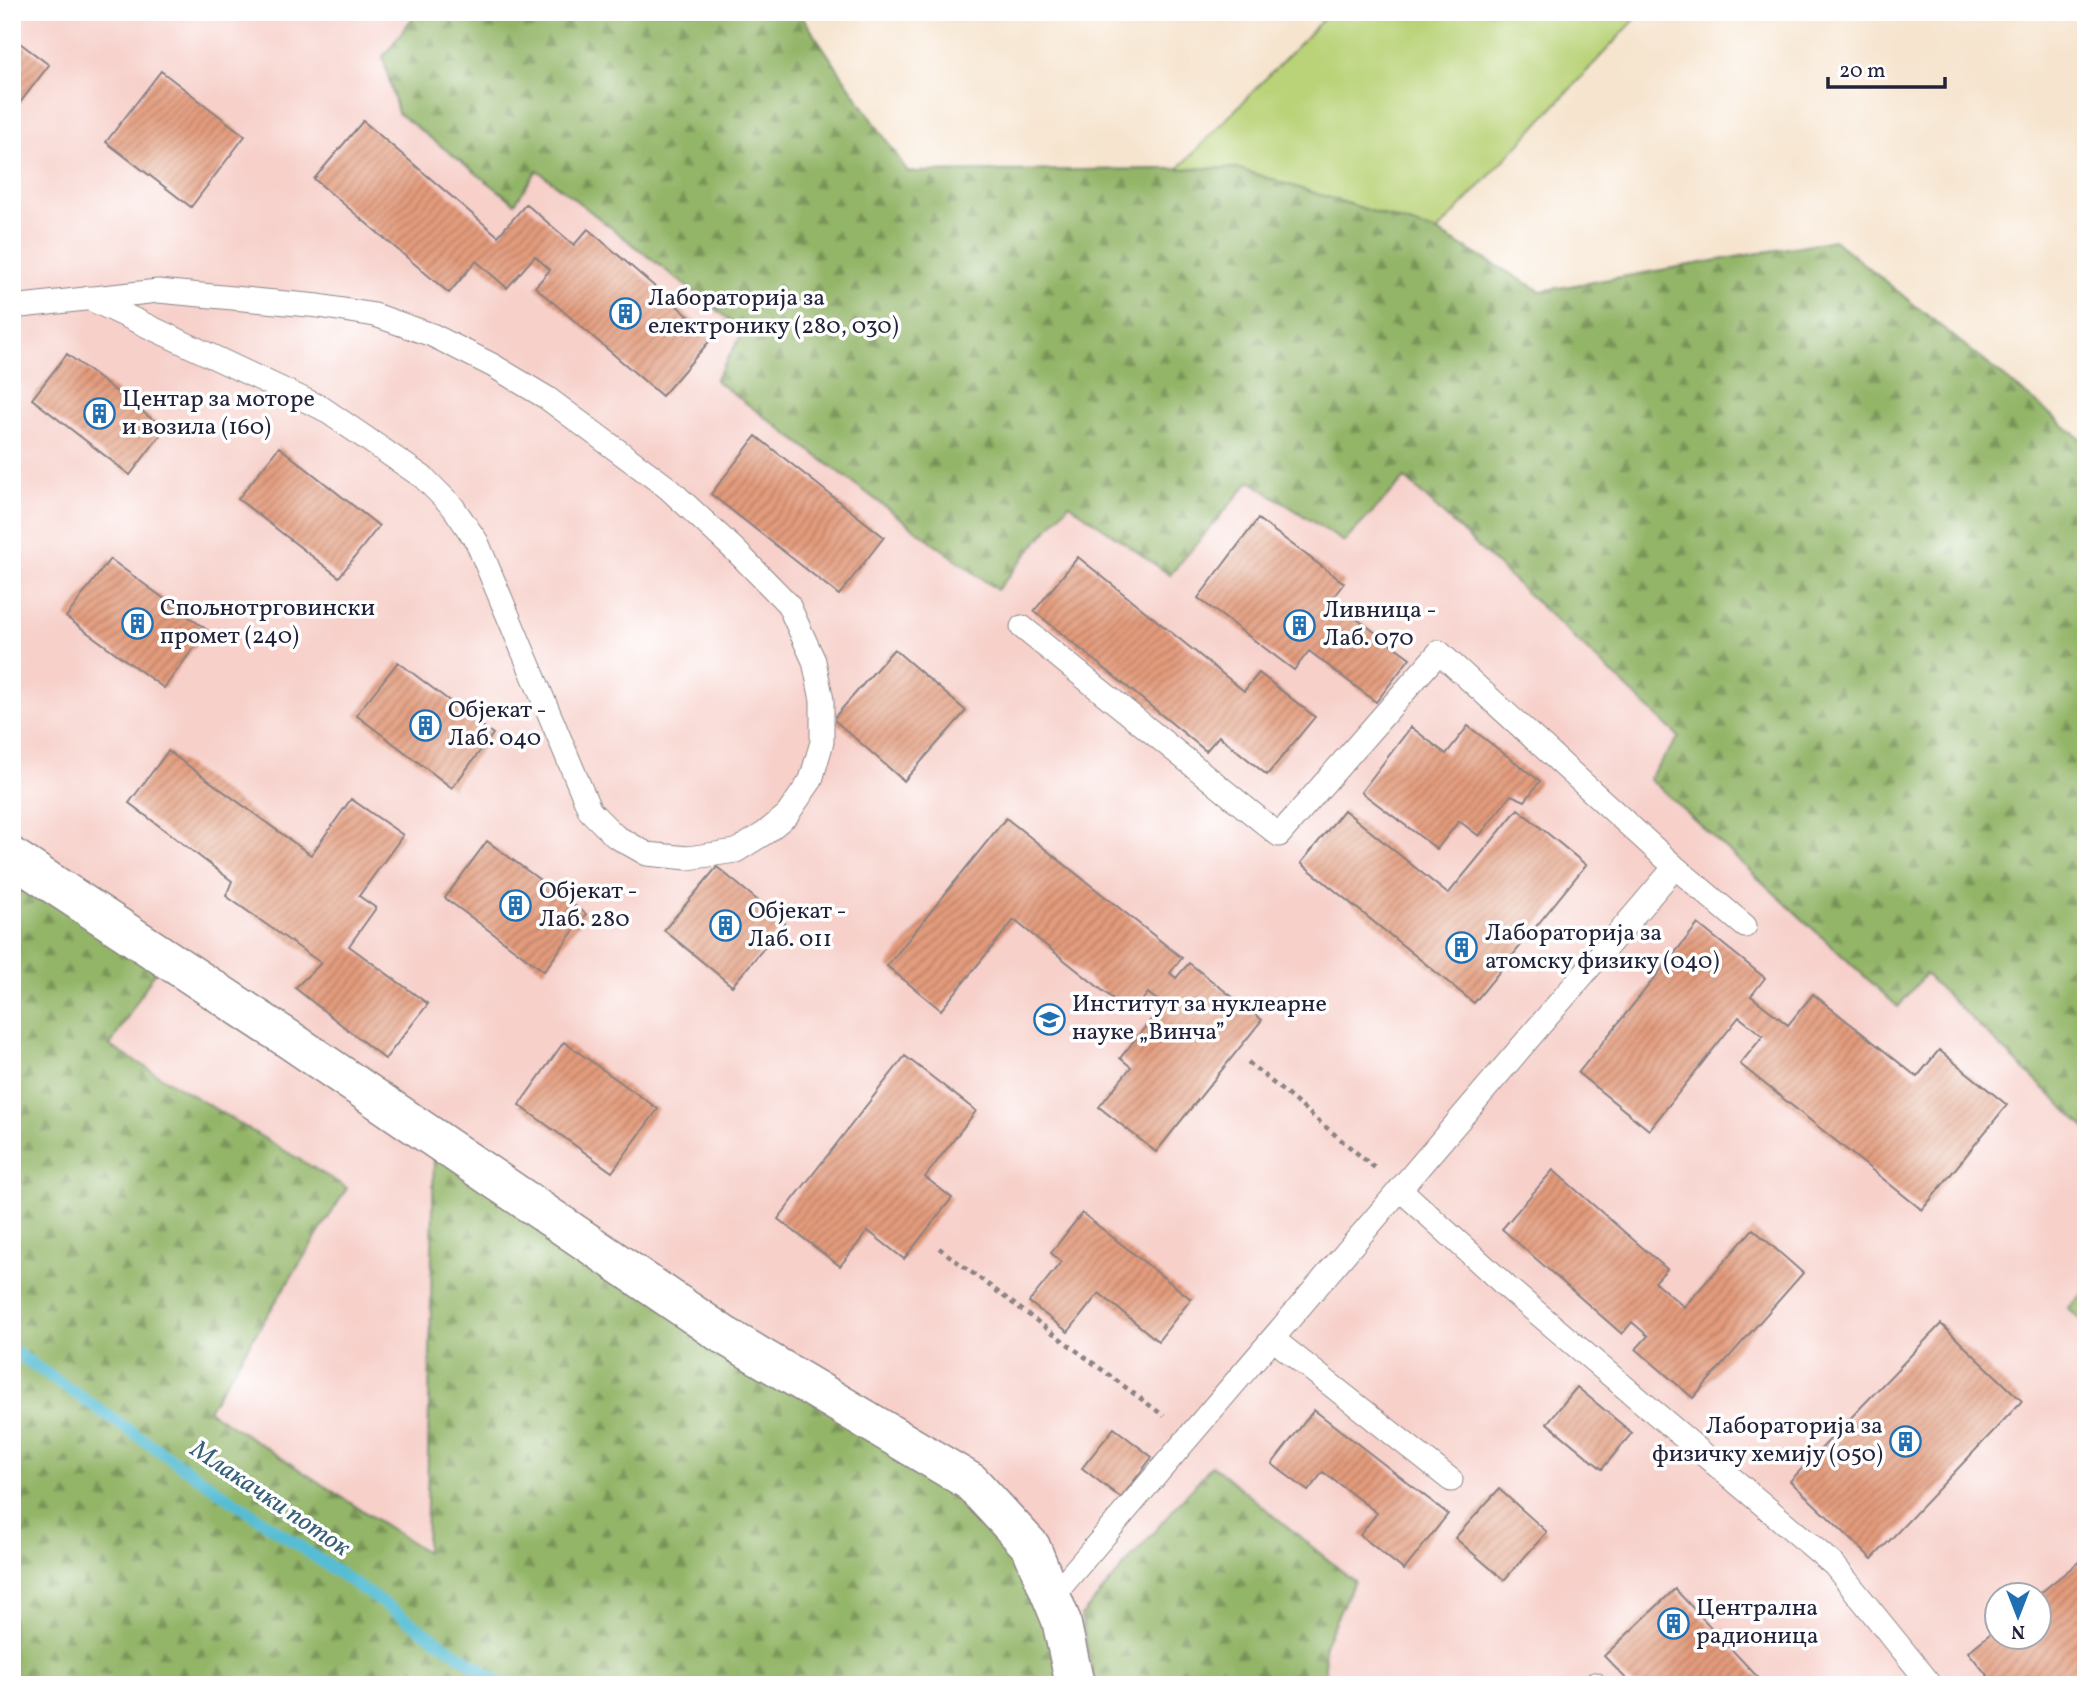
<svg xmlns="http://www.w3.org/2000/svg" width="2098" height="1697" viewBox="0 0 2098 1697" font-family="Vollkorn,serif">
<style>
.built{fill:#f7d0ca;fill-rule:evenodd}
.green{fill:#bad378;stroke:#6e7a5a;stroke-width:2}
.forest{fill:url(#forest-firs);stroke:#5a6c52;stroke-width:2}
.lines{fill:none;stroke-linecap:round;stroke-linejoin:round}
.stream{stroke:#56bdd4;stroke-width:12}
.building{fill:url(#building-hatch)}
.lane-casing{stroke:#8c8384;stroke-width:25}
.street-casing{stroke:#8c8384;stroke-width:41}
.path{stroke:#8c8384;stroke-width:4.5;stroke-dasharray:5 5;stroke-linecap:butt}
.lane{stroke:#fff;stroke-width:23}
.street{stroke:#fff;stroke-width:38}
.labels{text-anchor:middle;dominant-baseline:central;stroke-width:7;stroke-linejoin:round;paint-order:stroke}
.poi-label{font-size:24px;fill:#22223b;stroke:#fff;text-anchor:start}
.water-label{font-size:26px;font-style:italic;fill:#376078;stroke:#fff}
</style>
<defs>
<pattern id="forest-firs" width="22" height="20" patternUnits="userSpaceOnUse" patternTransform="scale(1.75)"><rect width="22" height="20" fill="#93b568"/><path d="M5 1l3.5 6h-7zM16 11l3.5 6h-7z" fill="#789357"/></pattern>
<pattern id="building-hatch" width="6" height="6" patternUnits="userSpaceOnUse" patternTransform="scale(1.75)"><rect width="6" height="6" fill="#e39b7c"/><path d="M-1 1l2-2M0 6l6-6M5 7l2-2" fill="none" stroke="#b87e67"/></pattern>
</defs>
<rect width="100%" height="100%" fill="#fff"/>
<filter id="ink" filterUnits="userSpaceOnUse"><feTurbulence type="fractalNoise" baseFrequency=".0143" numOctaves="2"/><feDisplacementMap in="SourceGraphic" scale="14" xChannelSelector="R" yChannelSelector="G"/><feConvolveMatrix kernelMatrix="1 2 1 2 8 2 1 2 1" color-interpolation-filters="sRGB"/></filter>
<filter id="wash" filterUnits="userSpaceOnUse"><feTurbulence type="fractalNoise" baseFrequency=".00686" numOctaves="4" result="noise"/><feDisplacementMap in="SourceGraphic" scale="28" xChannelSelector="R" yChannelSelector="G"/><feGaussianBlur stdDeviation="1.57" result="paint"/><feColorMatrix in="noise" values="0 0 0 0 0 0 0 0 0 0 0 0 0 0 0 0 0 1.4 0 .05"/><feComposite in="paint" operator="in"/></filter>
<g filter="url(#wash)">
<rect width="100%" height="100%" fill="#f6e4ce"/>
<path class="built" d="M12 12H799L908 172 1236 168 1437 232 1541 291 1834 240 2086 443V1685H12ZM1996 1596H2038V1638H1996Z"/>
<path class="green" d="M1330 12H1642L1437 232 1236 168 1178 169Z"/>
<path class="forest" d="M417 12H799L908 172 1236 168 1437 232 1541 291 1834 240 2086 443V1129L1925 974 1898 1007 1649 778 1679 737 1405 478 1344 542 1250 481 1170 575 1069 504 997 590 715 380 744 331 537 170 515 203 398 113 383 57Z
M12 873 157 968 110 1046 347 1188 208 1410 426 1552 434 1153 966 1494 1025 1559 1067 1685H12Z
M2086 1291V1326L2068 1308Z
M1212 1465 1354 1581 1324 1645 1325 1671 1333 1685H1095L1081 1616Z"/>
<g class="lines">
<path class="stream" d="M12 1350 503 1685"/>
</g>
<g id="blocks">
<path class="building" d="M12 37 49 65 12 113Z
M161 71 245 136 191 207 106 142Z
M363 121 498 236 526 204 574 245 588 229 713 337 662 396 535 287 550 270 535 256 507 288 476 261 449 293 314 179Z
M67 354 165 429 130 475 32 399Z
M756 436 884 537 839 595 711 494Z
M279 447 379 526 339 577 238 499Z
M1258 519 1344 583 1331 600 1410 658 1376 702 1309 651 1294 670 1198 598Z
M1078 557 1244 691 1259 673 1315 717 1267 775 1219 736 1206 751 1034 611Z
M110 559 207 630 164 688 66 617Z
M894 649 966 711 904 781 833 719Z
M398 662 493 734 452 788 356 715Z
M1468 726 1540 781 1525 801 1511 795 1479 836 1459 821 1437 849 1361 792 1411 727 1446 754Z
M168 751 311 855 351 799 403 835 359 896 376 908 349 946 428 1004 385 1059 295 988 321 963 226 896 232 881 129 803Z
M1518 809 1586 865 1474 1003 1301 863 1344 810 1448 894Z
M1006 818 1182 958 1170 973 1176 978 1189 963 1262 1020 1156 1152 1099 1107 1131 1067 1120 1058 1163 1005 1148 993 1132 1014 1014 920 941 1010 887 966Z
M487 841 586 914 544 971 445 898Z
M717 867 785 923 732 986 664 930Z
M1698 924 1765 978 1751 996 1788 1025 1813 994 1917 1077 1939 1050 2007 1105 1922 1210 1740 1064 1763 1036 1739 1017 1649 1130 1578 1073Z
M564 1042 658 1109 612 1172 519 1105Z
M905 1056 976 1111 925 1177 952 1198 904 1259 868 1231 840 1266 778 1219Z
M1553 1170 1667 1269 1655 1282 1684 1307 1753 1229 1803 1273 1693 1398 1636 1349 1648 1336 1632 1322 1622 1334 1502 1229Z
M1082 1213 1191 1299 1158 1341 1099 1293 1068 1332 1029 1302 1061 1262 1051 1253Z
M1941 1324 2022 1401 1872 1559 1790 1481Z
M1577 1387 1632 1433 1602 1469 1547 1423Z
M1314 1410 1448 1514 1404 1570 1360 1535 1377 1513 1323 1472 1308 1491 1272 1464Z
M1114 1428 1152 1457 1121 1498 1082 1468Z
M1499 1489 1547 1532 1504 1580 1455 1538Z
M2086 1556V1685H1995L1968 1652 1996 1629V1638H2038V1595Z
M1675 1589 1765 1685H1632L1604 1656Z"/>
</g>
</g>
<g filter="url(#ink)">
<use href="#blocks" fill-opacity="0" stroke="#8c8384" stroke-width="2"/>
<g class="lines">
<defs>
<path id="lane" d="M12 307 158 291 319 306 375 315 432 335 492 365 547 398 668 488 737 552 788 604 814 661 822 700V742L811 780 787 815 765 833 736 851 688 858 647 854 615 836 590 811 477 542 453 507 424 478 322 408 88 298
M1022 627 1279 835 1439 652 1675 867 1745 926
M1400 1189 1508 1288 1834 1565 1931 1685
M1273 1339 1451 1480
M1052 1597 1675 867
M1595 1684 1596 1685"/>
<path id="street" d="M12 857 284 1036 722 1334 971 1482 1031 1547 1061 1620 1075 1685"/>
</defs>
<use href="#lane" class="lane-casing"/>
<use href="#street" class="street-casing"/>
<path class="path" d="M1248 1062 1376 1169
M939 1248 1164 1416"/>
<use href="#lane" class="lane"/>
<use href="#street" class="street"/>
</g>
</g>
<defs>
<symbol id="building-ring" viewBox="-11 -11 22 22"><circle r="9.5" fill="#fff" stroke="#1f6fb2" stroke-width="1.5"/><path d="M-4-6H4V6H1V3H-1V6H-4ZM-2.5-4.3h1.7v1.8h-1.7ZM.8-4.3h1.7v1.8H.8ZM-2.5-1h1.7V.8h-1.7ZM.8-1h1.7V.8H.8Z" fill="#1f6fb2"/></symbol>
<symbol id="university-ring" viewBox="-11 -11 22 22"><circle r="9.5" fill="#fff" stroke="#1f6fb2" stroke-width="1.5"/><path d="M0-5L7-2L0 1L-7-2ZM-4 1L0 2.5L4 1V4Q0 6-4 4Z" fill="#1f6fb2"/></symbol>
</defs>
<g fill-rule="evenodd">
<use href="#building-ring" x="608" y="296" width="35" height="35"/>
<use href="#building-ring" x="82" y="396" width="35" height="35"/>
<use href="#building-ring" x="120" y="606" width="35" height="35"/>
<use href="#building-ring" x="1282" y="608" width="35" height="35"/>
<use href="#building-ring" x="408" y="708" width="35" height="35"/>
<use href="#building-ring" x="498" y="888" width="35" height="35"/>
<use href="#building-ring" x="708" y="908" width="35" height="35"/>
<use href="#building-ring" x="1444" y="930" width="35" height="35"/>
<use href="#university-ring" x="1032" y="1002" width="35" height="35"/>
<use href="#building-ring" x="1888" y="1424" width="35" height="35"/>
<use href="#building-ring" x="1656" y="1606" width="35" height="35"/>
</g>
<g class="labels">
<g class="poi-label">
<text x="648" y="299">Лабораторија за<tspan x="648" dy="28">електронику (280, 030)</tspan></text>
<text x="122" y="400">Центар за моторе<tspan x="122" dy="28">и возила (160)</tspan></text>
<text x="160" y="609">Спољнотрговински<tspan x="160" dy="28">промет (240)</tspan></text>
<text x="1323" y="611">Ливница -<tspan x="1323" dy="28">Лаб. 070</tspan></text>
<text x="448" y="711">Објекат -<tspan x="448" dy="28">Лаб. 040</tspan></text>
<text x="539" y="892">Објекат -<tspan x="539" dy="28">Лаб. 280</tspan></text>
<text x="748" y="912">Објекат -<tspan x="748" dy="28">Лаб. 011</tspan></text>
<text x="1485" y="934">Лабораторија за<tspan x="1485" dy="28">атомску физику (040)</tspan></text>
<text x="1072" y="1005">Институт за нуклеарне<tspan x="1072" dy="28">науке „Винча”</tspan></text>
<text x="1883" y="1427" text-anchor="end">Лабораторија за<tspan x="1883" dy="28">физичку хемију (050)</tspan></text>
<text x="1696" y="1609">Централна<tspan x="1696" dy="28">радионица</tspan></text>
</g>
<g class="water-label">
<text transform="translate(270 1499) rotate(34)">Млакачки поток</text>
</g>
</g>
<rect width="2098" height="1697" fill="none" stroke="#fff" stroke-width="42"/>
<g transform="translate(2018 1616) rotate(180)"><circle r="33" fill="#ffffff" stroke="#a7a7b1" stroke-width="2"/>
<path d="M0-5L12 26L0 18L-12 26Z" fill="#1f6fb2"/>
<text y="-10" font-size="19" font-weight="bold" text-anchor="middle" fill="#22223b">N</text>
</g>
<path d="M1828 77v10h117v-10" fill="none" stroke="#22223b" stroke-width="3.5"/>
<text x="1839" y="77" font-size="21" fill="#22223b" stroke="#ffffff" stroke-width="5" paint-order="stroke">20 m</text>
</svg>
